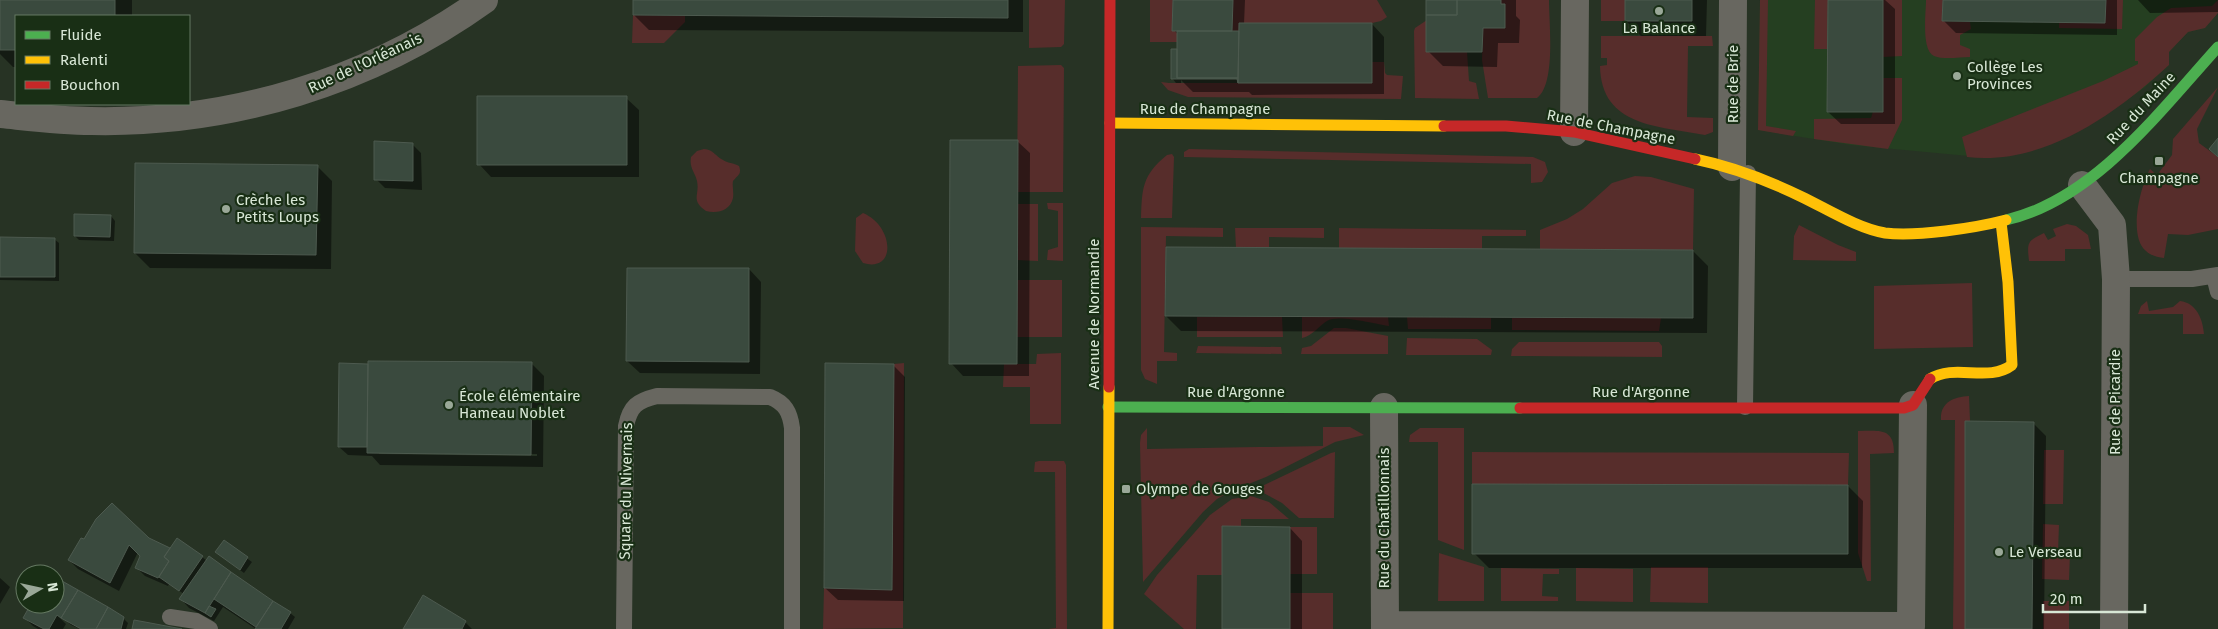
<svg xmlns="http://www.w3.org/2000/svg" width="2218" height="629" viewBox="0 0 2218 629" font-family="'Fira Sans',sans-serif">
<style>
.built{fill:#253f21}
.green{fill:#572d2b}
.shadow{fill:#0007;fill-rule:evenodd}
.building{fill:#3a4a3e;stroke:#4d5a4f}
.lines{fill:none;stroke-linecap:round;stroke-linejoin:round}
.lane{stroke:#686760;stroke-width:16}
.street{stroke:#686760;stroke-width:28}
.fast{stroke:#4caf50;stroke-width:11}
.slow{stroke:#ffc107;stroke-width:11}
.jam{stroke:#c62828;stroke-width:11}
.poi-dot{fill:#9aa898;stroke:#192f15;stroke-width:2}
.labels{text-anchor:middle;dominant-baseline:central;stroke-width:4.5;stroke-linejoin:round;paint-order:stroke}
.poi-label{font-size:15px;fill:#d8e7d6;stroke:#192f15;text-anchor:start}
.street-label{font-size:15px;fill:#d8e7d6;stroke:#192f15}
</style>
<rect width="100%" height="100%" fill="#273324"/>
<path class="built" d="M1760 0H2218V13L2205 28 2188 32 2169 52V65L2144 88 2104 116 2062 139 2037 148 1990 158 1851 145 1758 130Z"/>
<path class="green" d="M1029 0H1065L1064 44 1061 47 1029 48Z
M1150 0H1173L1172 31H1177V42H1150Z
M1233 0H1377L1387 17 1381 21 1372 23H1239V31H1232Z
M1501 0H1549C1549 23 1556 84 1537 98H1488L1482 60 1483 28H1505V4H1501Z
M1601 0H1625V21H1601Z
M1760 0H1768L1766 126 1796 131 1793 136 1758 130Z
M1815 0H1828L1827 49H1814Z
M1883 0H1902V56L1883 57Z
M1926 0H1943L1942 21 1970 22 1971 29 1960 35V45L1970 49V57C1960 57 1944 60 1934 56 1921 50 1926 13 1926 0Z
M2106 0H2123L2122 29 2059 28V22Z
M2218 0V13L2205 28 2188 32 2169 52V65C2116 114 2043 166 1967 157L1962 137 2103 81 2138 64V61H2135V39L2157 17 2171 8 2212 6Z
M633 15 685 16V22L664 43H632Z
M1427 20V52H1467L1469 81 1476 83 1479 99 1415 98 1414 31 1415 28Z
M1601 36H1712L1713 46H1688L1687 117 1713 118V132L1705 135C1659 126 1601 127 1600 66L1607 65V58H1601Z
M1372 62H1384L1385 73 1387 75 1403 76 1401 99 1188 97 1168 90 1161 82 1169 83H1372Z
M1061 65 1064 68 1063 192H1017L1018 66Z
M1883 78H1902V120L1888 149 1814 139V119L1871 118Z
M2218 87 2197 129 2199 143 2218 157V229L2188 235 2168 234 2164 258C2158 257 2151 256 2146 251 2128 236 2140 187 2150 169L2157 175 2172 155 2173 139Z
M704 149C714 150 715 156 723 160 727 163 734 163 739 166 742 174 738 175 733 181 732 187 734 192 733 198 730 211 717 214 706 211 690 200 700 195 697 181 695 172 689 168 691 157L697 151Z
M1189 149 1533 157 1545 162 1548 172 1542 182 1531 183V164L1184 157V152Z
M1167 155 1172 154 1174 157 1172 218H1141C1142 189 1142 175 1167 155Z
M1635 176 1651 177 1694 189 1693 250 1540 249V230L1567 219 1583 209 1612 183Z
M1047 203H1063V261L1047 260 1048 250 1058 247V211L1048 209Z
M1018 204H1038V261L1017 260Z
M863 213C894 226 897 273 863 263L855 251 856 218Z
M2067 224 2076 226 2088 235 2091 249H2065V261H2029C2027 243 2027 241 2044 233L2048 240 2056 236 2053 229Z
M1799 225 1838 245 1856 252V261L1793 260 1794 236Z
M1141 227 1223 228V237L1166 236 1164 352 1177 353V361H1157V384L1145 379 1141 370Z
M1235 228H1324V238L1269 237V248H1236Z
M1339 228 1526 230V236H1482V249L1339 248Z
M1017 280H1062V337H1017Z
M1972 283 1973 347 1874 349V286Z
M2147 301 2149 311 2173 307 2180 301C2197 303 2203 320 2204 334H2183V314H2138L2141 306Z
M1197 317H1282L1283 337H1197Z
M1302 317H1388L1389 326C1375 324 1338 314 1327 321 1319 326 1312 336 1302 338Z
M1407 317 1491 318V329H1408Z
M1512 318H1661L1659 331 1512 330Z
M1334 328H1346L1388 336V354H1301L1302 348 1311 346Z
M1407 338 1477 339 1492 350 1491 355H1406Z
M1519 342H1659L1662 346V357L1511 356 1512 349Z
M1198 346 1281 347 1282 354 1196 353Z
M1061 353V424H1030V387H1003L1004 364H1036L1037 354Z
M904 363 903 628 823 629 824 588 892 589 894 364Z
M1969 396 1970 421 1965 422V629H1953L1955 420H1941C1940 402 1954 397 1969 396Z
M1323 427H1350L1364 435 1335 442 1266 477 1231 491 1217 499 1203 512 1143 582 1140 443 1141 435 1147 428V449L1323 446Z
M1420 428H1464V550L1438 540V442H1409L1410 435Z
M1858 431C1879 431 1894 427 1894 453L1870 454 1871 581H1867L1858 553Z
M2044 450H2064L2063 504H2043Z
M1335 452 1334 518H1299L1282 503 1256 489 1331 453Z
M1472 452 1849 453 1848 485 1472 484Z
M1039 461H1064L1066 465 1067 629H1048L1056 628 1055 472H1034L1035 462Z
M1251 496 1269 502 1289 519H1241V526H1223L1222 575H1197L1196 629H1184L1144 594 1157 575 1210 515 1232 499Z
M2043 524 2059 525 2058 552 2070 553 2069 580 2042 579Z
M1290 527H1317V574H1290Z
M1439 553 1484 567V601H1438Z
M1651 567H1708V603L1650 602Z
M1501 568 1559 569V574H1543L1542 596 1558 597V601H1501Z
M1576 568 1633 569V602L1576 601Z
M1290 593H1333V629H1290Z
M2043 601H2069V629H2043Z"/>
<path class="shadow" d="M0 0H132V16H16V67H13L0 54Z
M634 0H1023V32L649 30 634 15Z
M1174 0H1245L1244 24H1372L1384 37V94L1252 95 1249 92H1193L1181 80V83H1176L1172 78 1178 52V35L1174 30Z
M1428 0H1516V16L1520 20 1519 43H1498L1497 67 1443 66 1428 51Z
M1626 0H1707L1706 36H1641L1626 21Z
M1829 0H1885L1895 9V124H1841L1828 112Z
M1944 0H2117V35L1956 33 1944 21Z
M2138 0H2218V12L2150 13Z
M626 98 639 110V177H491L479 164Z
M1017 141 1030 153 1029 376H963L951 363Z
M412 144 421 153 422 190 385 188 376 179Z
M317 166 332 181 331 269 150 268 135 253Z
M111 216 115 221 114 241 79 240 75 236Z
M0 238 54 239 59 243V281L0 280Z
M1693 251 1708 266 1707 333 1181 331 1166 316Z
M749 269 761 282 760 374 640 373 627 361Z
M531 363 544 376 543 467 380 465 372 456 348 455 339 447 340 364ZM379 452 537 454V456L379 454Z
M893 365 905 377 904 601 838 600 825 588Z
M2033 423 2046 436 2044 629H1966Z
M1848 486 1863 501 1862 568H1489L1474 553Z
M1290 528 1302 541V629H1224Z
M148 539 170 550 202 557 207 561 209 558 290 613 295 617 288 629H256L223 607 214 621 189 608 181 599 184 594 169 584 168 586 145 576 136 567 141 556 138 552 119 591 78 569 69 560Z
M224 542 252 562 244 573 216 552Z
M0 578 10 587 0 604Z
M55 578 123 618 128 623 126 629H80L71 625 58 613 56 614 66 624 63 629H38L33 626 24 617 31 604H55Z
M465 622 472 629H404Z"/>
<path class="building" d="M0 0H115V16H16V50H0Z
M633 0H1008V18L633 15Z
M1173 0H1233L1232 31H1172Z
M1426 0H1457V15H1426Z
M1457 0H1501V4H1505V28H1483L1482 52H1426V15H1457Z
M1625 0H1692V21H1625Z
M1828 0H1883V112H1827Z
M1943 0H2106L2105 23 1942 21Z
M1239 23H1372V83H1238Z
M1177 31H1239L1238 78H1177Z
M1171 49H1177V78H1238V83L1237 79H1171Z
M477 96H627V165H477Z
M2218 138V157L2209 149Z
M950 140H1018L1017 364H949Z
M374 141 413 143V181L374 180Z
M135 163 318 165 316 255 134 253Z
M74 214 111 215 110 237 74 236Z
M0 237 55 238V277H0Z
M1166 247 1693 250V318L1165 316Z
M627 268H749V362L626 361Z
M368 361 532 362 531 455 367 453Z
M339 363 368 364 367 447H338Z
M825 363 894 364 892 590 824 588Z
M1965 421 2034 422 2032 629H1965Z
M1472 484 1848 485V554H1472Z
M112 503 149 538 170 548 164 557 169 561 158 578 135 568 140 556 129 545 110 583 68 560 81 538 84 539 96 519Z
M1222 526 1290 527V629H1222Z
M177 538 203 556 179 591 159 577 169 561 164 557Z
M224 540 248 557 240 570 215 552Z
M209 556 231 572 205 613 179 599Z
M231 572 273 601 256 627 214 599Z
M55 577 78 590 61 618 57 615 49 629H44L23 618 31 604H55Z
M78 590 108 607 96 629H81L61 618Z
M423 595 466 621 462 629H403Z
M273 601 291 612 281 629H255Z
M209 606 216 609 211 617 205 613Z
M108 607 124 617 121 629H96Z
M134 620 145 622 182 629H132Z"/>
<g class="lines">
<path class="lane" d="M2214 276 2218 292
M2116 279H2192L2218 275
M1745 407 1748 173
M170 617 196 621 210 629
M624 629 626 426C630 406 637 401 657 396L770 397C785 403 790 412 792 428V629"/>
<path class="street" d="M0 114C30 117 61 121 91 121 230 124 370 82 484 0
M1574 132 1575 0
M1732 167 1733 0
M2082 185 2112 225 2116 279 2114 629
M1384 407 1385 629
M1385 625 1911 626 1913 405"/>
<path class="fast" d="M2006 220C2094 200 2160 111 2218 47
M1108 407 1520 408"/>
<path class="slow" d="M1110 123 1444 126
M1695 159C1734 167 1767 180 1802 197 1827 209 1859 229 1885 233 1916 237 1975 228 2006 220
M1930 379C1955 363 1988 383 2012 365L2008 282 2001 222
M1108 629 1109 387"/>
<path class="jam" d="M1444 126H1506L1574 132 1695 159
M1109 387 1110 0
M1520 408H1904L1913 405 1930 379"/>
</g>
<g class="poi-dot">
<circle cx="1659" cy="11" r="5"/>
<circle cx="1957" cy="76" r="5"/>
<rect x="2154" y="156" width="10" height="10" rx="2.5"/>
<circle cx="226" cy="209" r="5"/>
<circle cx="449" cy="405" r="5"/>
<rect x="1121" y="484" width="10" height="10" rx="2.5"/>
<circle cx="1999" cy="552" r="5"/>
</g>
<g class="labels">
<g class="poi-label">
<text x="1659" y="28" text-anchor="middle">La Balance</text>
<text x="1967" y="67">Collège Les<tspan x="1967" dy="17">Provinces</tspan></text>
<text x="2159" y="178" text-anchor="middle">Champagne</text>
<text x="236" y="200">Crèche les<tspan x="236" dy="17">Petits Loups</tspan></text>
<text x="459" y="396">École élémentaire<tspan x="459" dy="17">Hameau Noblet</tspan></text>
<text x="1136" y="489">Olympe de Gouges</text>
<text x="2009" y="552">Le Verseau</text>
</g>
<g class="street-label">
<text transform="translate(365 63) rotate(-25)">Rue de l'Orléanais</text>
<text transform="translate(1733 84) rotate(-90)">Rue de Brie</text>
<text transform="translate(2141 108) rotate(-47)">Rue du Maine</text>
<text x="1205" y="109">Rue de Champagne</text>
<text transform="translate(1611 127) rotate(11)">Rue de Champagne</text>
<text transform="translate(1094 314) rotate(-90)">Avenue de Normandie</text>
<text x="1236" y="392">Rue d'Argonne</text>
<text x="1641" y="392">Rue d'Argonne</text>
<text transform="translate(2115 402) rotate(-90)">Rue de Picardie</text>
<text transform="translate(626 491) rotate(-89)">Square du Nivernais</text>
<text transform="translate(1384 518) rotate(-90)">Rue du Chatillonnais</text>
</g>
</g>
<rect x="15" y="15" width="175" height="90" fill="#192f15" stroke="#657962"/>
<rect x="25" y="31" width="25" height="8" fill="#4caf50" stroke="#657962"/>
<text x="60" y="40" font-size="15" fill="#d8e7d6">Fluide</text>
<rect x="25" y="56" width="25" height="8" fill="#ffc107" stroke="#657962"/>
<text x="60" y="65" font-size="15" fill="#d8e7d6">Ralenti</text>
<rect x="25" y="81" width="25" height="8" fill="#c62828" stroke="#657962"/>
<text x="60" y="90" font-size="15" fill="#d8e7d6">Bouchon</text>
<g transform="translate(40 589) rotate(81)"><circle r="24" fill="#192f15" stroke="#657962"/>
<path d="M0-4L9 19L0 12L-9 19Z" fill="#9aa898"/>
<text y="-8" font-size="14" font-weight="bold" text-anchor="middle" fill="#d8e7d6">N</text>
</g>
<path d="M2043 604v8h102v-8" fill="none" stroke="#d8e7d6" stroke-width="2.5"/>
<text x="2050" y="604" font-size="15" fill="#d8e7d6" stroke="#192f15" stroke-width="4" paint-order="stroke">20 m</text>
</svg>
